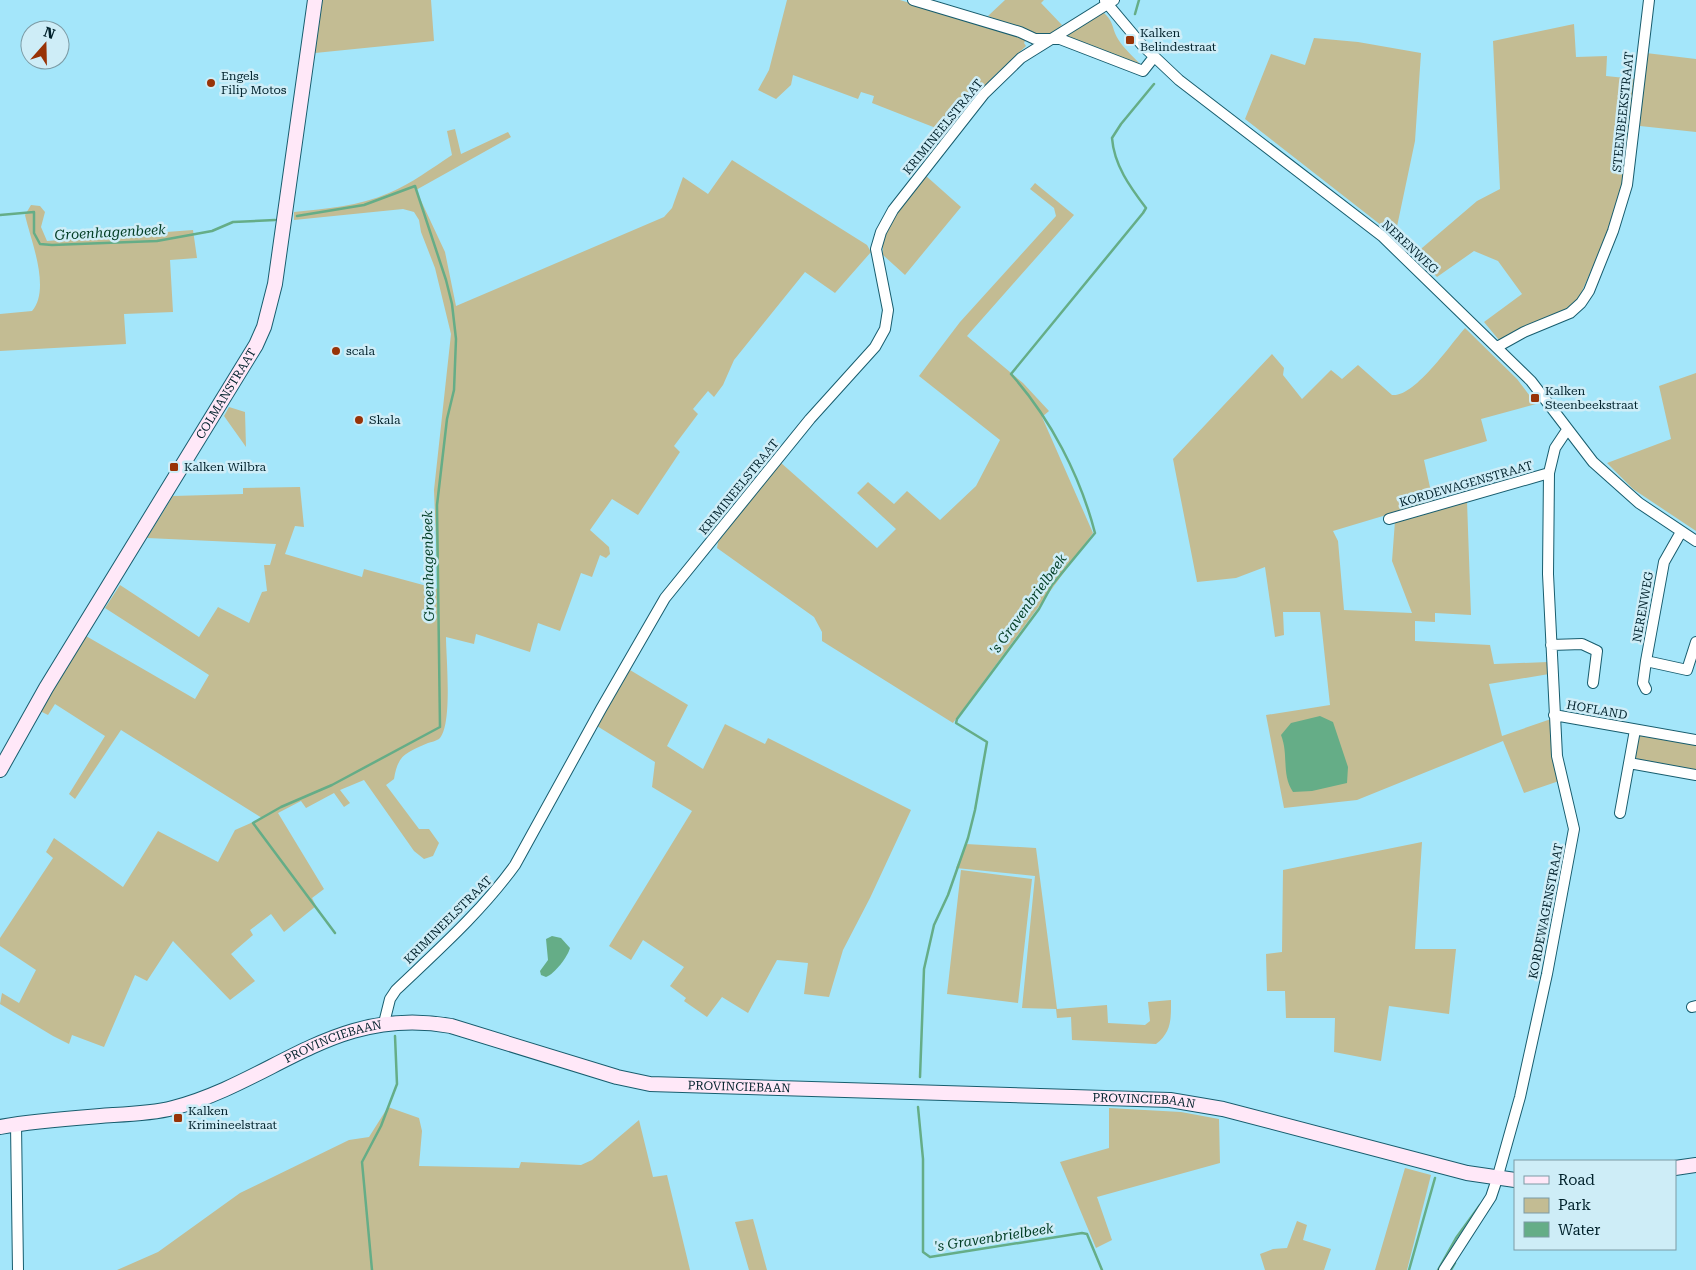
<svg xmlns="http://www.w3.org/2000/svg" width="1696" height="1270" viewBox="0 0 1696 1270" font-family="'Roboto Serif',serif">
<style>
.green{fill:#c3bc93}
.water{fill:#65ad87}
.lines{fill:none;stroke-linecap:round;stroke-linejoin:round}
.stream{stroke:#65ad87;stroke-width:2.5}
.street-casing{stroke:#185d6e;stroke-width:12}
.secondary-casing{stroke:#185d6e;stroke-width:16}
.street{stroke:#fff;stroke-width:10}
.secondary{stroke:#ffe8f8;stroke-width:14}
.poi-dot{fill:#983307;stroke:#ceedf7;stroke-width:2}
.labels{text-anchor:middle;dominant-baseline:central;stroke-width:5;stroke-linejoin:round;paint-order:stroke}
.poi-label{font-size:12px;fill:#00212b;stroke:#ceedf7;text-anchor:start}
.street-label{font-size:12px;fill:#00212b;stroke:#ceedf7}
.water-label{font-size:14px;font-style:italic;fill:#003c23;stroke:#ceedf7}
</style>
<rect width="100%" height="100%" fill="#a4e6fa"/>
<path class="green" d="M322 0H431L434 41 315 53Z
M787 0H900L1026 39 1024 43 1026 46 992 78 946 132 872 103 874 96 861 92 858 99 793 75 791 85 776 99 758 90 769 70Z
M1005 0H1044L1041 3 1062 25 1045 38 988 16Z
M1103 12C1115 23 1111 27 1118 39 1124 49 1134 57 1142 66L1059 37Z
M1574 24 1576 57 1607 56 1606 76 1635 79 1626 171 1608 232 1579 298 1566 309 1499 340 1484 322 1522 294 1498 261 1474 251 1437 277 1415 254 1477 201 1500 189 1493 41Z
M1314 38 1358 42 1421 53 1415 141 1395 236 1245 119 1271 54 1305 65Z
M1646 53 1696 59V132L1640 126Z
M455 129 461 154 508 132 511 137 416 190 445 252 456 306 664 217 672 208 683 177 708 194 732 160 867 245 871 252 835 293 805 272 734 360 723 385 714 397 708 391 693 409 698 414 674 446 680 452 638 515 612 499 590 530 609 547 610 554 606 558 600 555 592 577 581 573 560 631 538 623 530 652 476 634 474 644 446 637C446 657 453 726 439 739 436 741 431 742 428 743 406 753 398 754 394 779L386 785 419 829H429L439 843 433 856 424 859 414 851 364 780 340 790 350 803 344 807 334 793 306 808 301 801 278 813 324 889 312 898 316 906 284 932 271 914 250 930 253 935 231 954 255 981 230 1000 173 941 147 981 135 975 104 1047 72 1035 69 1044 53 1036 0 1004 2 993 19 1003 36 970 0 946V938L53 858 46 852 54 838 123 887 158 831 218 862 235 830 262 818 121 730 75 799 69 794 105 736 55 704 48 715 40 711 86 636 195 699 209 675 105 608 120 585 199 637 218 607 249 623 262 592 267 591 264 565H270L276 544 147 538 173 496 243 494V488L300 487 304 527 295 526 285 554 362 577 364 569 438 589 434 490 451 334 435 268 421 232 419 220 414 212 403 209 294 220V212C326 209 359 206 389 193 411 184 432 168 452 155L447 131Z
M925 175 961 207 905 275 883 255C880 225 908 198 925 175Z
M1035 183 1074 215 967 336 1023 383 1049 411 1042 417 1093 533 953 723 822 641V632L814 617 717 548 718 542 780 462 877 548 896 529 857 493 868 482 894 504 907 491 940 520 976 486 1000 440 919 376 960 322 1056 216 1054 208 1030 189Z
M31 205 40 206 45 212 41 227 47 241 193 230 197 258 170 260 173 312 124 314 126 344 0 351V314L32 311C51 289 31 241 25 215Z
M1465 328 1517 379 1536 404 1481 419 1487 441 1424 460 1433 501 1333 531 1338 541 1344 610 1412 613 1392 561 1395 521 1467 501 1471 615 1435 613V622L1415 621V641L1490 645 1494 664 1548 662 1549 674 1489 684 1502 736 1551 719 1559 781 1524 793 1503 741 1357 800 1284 808 1266 715 1330 705 1320 612H1283L1284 635 1275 637 1265 567 1236 578 1197 582 1173 459 1272 354 1284 368 1283 375 1302 399 1331 370 1342 379 1358 365 1392 395C1414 398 1450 345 1465 328Z
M1696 373V531L1633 489 1607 463 1671 439 1659 386Z
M229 407 245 412 246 447 224 416Z
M630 670 688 705 667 746 703 769 725 724 765 744 768 738 911 810 870 898 843 950 829 997 804 994 808 963 777 960 748 1013 722 997 707 1017 684 1001 686 998 670 986 684 967 643 940 631 960 609 946 692 811 652 787 655 762 597 726Z
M1644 733 1696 744V771L1634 758 1639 735Z
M1422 842 1415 949H1456L1449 1014 1389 1006 1381 1061 1334 1052 1335 1018H1286L1285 991H1267L1266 954 1282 952 1283 870Z
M966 844 1036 848 1057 1009 1107 1005 1108 1023 1145 1025 1150 1021 1148 1002 1171 1000C1171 1018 1172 1032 1156 1044L1072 1040 1071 1017 1057 1018 1056 1009 1022 1008 1035 876 956 868Z
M961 870 1032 879 1018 1003 947 994Z
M388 1107 419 1118 422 1131 419 1166 519 1168 521 1162 581 1165 592 1160 639 1120 653 1177 667 1175 690 1270H117L158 1252 240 1193 349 1140 369 1137Z
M1109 1108 1181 1112 1219 1119 1220 1163 1097 1197 1112 1240 1096 1248 1060 1162 1109 1148Z
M1405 1168 1431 1175 1407 1270H1375Z
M753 1219 767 1270H749L735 1222Z
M1297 1221 1307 1225 1303 1240 1331 1249 1324 1270H1265L1260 1254 1273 1249 1287 1248Z"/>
<path class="water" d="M1320 716 1333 722 1348 767 1347 783 1312 791 1293 792C1281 774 1289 755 1281 735L1291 723Z
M552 936 561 938 570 948C568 956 555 974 546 977L541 975 540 971 548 960 546 939Z"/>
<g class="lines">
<path class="stream" d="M1135 14 1139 0
M0 215 34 212V233L40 244 52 245 157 241 212 231 233 222 275 220
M297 216 364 205 415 186 446 280 452 304 456 339 454 390 447 419 437 505 440 727 332 785 281 807 253 823 335 933
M920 1077 924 969 934 925 948 895 968 838 975 810 987 742 956 723 957 719 1039 609 1052 585 1095 533C1080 475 1050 418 1011 374L1143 213 1146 208C1130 187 1114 165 1112 138L1121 124 1154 84
M918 1107 923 1159V1252L930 1257 1082 1233 1087 1234 1102 1270
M372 1270 362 1162 381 1126 397 1084 395 1036
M1409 1270 1435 1178
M1438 1270 1456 1238 1480 1205
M1451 1270 1455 1263"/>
<defs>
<path id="street" d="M913 0 1020 32 1035 39H1060L1143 71 1154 57
M1105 1 1142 45 1179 80 1382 236 1531 381 1593 462 1639 503 1696 541
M1497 347 1524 332 1570 313 1581 303 1589 291 1613 231 1627 185 1649 0
M1389 519 1549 473
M1681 532 1664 562 1646 661 1687 670 1696 642
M1551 645 1582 644 1597 651 1593 683
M1646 689 1643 683 1646 661
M1554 715 1696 740
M1629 763 1696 775
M1620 813 1635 730
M1692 1007 1696 1006
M384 1023 390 999 396 990C438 950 481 912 515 865L601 709 665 598 810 419 875 347 885 329 888 310 876 249 881 232 893 210 984 94 1021 58 1114 0
M16 1124 18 1270
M1444 1270 1491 1197 1497 1179 1520 1097 1547 974 1574 829 1557 756 1548 574 1549 473 1555 448 1567 430"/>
<g id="secondary">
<path id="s1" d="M0 770 46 688 256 345 264 327 275 284 315 0"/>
<path id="s2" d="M0 1127C37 1120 75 1118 113 1115 133 1114 154 1113 173 1108 275 1081 335 1005 451 1026L617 1077 650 1084 1170 1100 1223 1109 1467 1173 1515 1180"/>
<path d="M1675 1168 1696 1165"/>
</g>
</defs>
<use href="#street" class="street-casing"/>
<use href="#secondary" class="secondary-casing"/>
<use href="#street" class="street"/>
<use href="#secondary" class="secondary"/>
</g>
<g class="poi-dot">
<rect x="1125" y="35" width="10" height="10" rx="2.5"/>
<circle cx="211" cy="83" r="5"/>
<circle cx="336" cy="351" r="5"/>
<rect x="1530" y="393" width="10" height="10" rx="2.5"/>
<circle cx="359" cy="420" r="5"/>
<rect x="169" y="462" width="10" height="10" rx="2.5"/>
<rect x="173" y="1113" width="10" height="10" rx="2.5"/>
</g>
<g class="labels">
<g class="poi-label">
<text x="1140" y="33">Kalken<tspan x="1140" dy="14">Belindestraat</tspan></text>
<text x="221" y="76">Engels<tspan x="221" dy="14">Filip Motos</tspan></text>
<text x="346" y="351">scala</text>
<text x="1545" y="391">Kalken<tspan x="1545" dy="14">Steenbeekstraat</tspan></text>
<text x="369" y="420">Skala</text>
<text x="184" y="467">Kalken Wilbra</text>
<text x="188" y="1111">Kalken<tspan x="188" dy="14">Krimineelstraat</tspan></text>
</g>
<g class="street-label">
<text transform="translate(1623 112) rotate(-84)">STEENBEEKSTRAAT</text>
<text transform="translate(943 127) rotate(-51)">KRIMINEELSTRAAT</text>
<text transform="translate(1410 247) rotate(43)">NERENWEG</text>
<text stroke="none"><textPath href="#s1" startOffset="439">COLMANSTRAAT</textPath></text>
<text transform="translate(1466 484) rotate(-16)">KORDEWAGENSTRAAT</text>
<text transform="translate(739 487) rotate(-51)">KRIMINEELSTRAAT</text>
<text transform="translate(1643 607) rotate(-80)">NERENWEG</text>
<text transform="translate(1597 710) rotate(10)">HOFLAND</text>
<text transform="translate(1546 911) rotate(-79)">KORDEWAGENSTRAAT</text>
<text transform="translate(448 920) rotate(-45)">KRIMINEELSTRAAT</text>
<text stroke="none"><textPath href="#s2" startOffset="348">PROVINCIEBAAN</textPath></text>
<text stroke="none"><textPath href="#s2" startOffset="766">PROVINCIEBAAN</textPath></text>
<text stroke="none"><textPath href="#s2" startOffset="1171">PROVINCIEBAAN</textPath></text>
</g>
<g class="water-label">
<text transform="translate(110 232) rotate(-3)">Groenhagenbeek</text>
<text transform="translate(428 566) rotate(-91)">Groenhagenbeek</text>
<text transform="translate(1028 604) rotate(-54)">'s Gravenbrielbeek</text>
<text transform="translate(994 1237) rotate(-9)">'s Gravenbrielbeek</text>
</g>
</g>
<rect x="1514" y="1160" width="162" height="90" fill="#ceedf7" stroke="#7c9ba5"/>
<rect x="1524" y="1176" width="25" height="8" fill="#ffe8f8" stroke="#7c9ba5"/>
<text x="1558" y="1185" font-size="15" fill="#00212b">Road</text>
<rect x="1524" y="1198" width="25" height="15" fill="#c3bc93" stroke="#7c9ba5"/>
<text x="1558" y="1210" font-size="15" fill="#00212b">Park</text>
<rect x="1524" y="1222" width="25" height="15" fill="#65ad87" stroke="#7c9ba5"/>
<text x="1558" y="1235" font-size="15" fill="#00212b">Water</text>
<g transform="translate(45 45) rotate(20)"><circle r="24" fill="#ceedf7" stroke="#7c9ba5"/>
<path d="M0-4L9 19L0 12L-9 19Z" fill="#983307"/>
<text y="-8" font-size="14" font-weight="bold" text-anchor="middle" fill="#00212b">N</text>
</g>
</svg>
